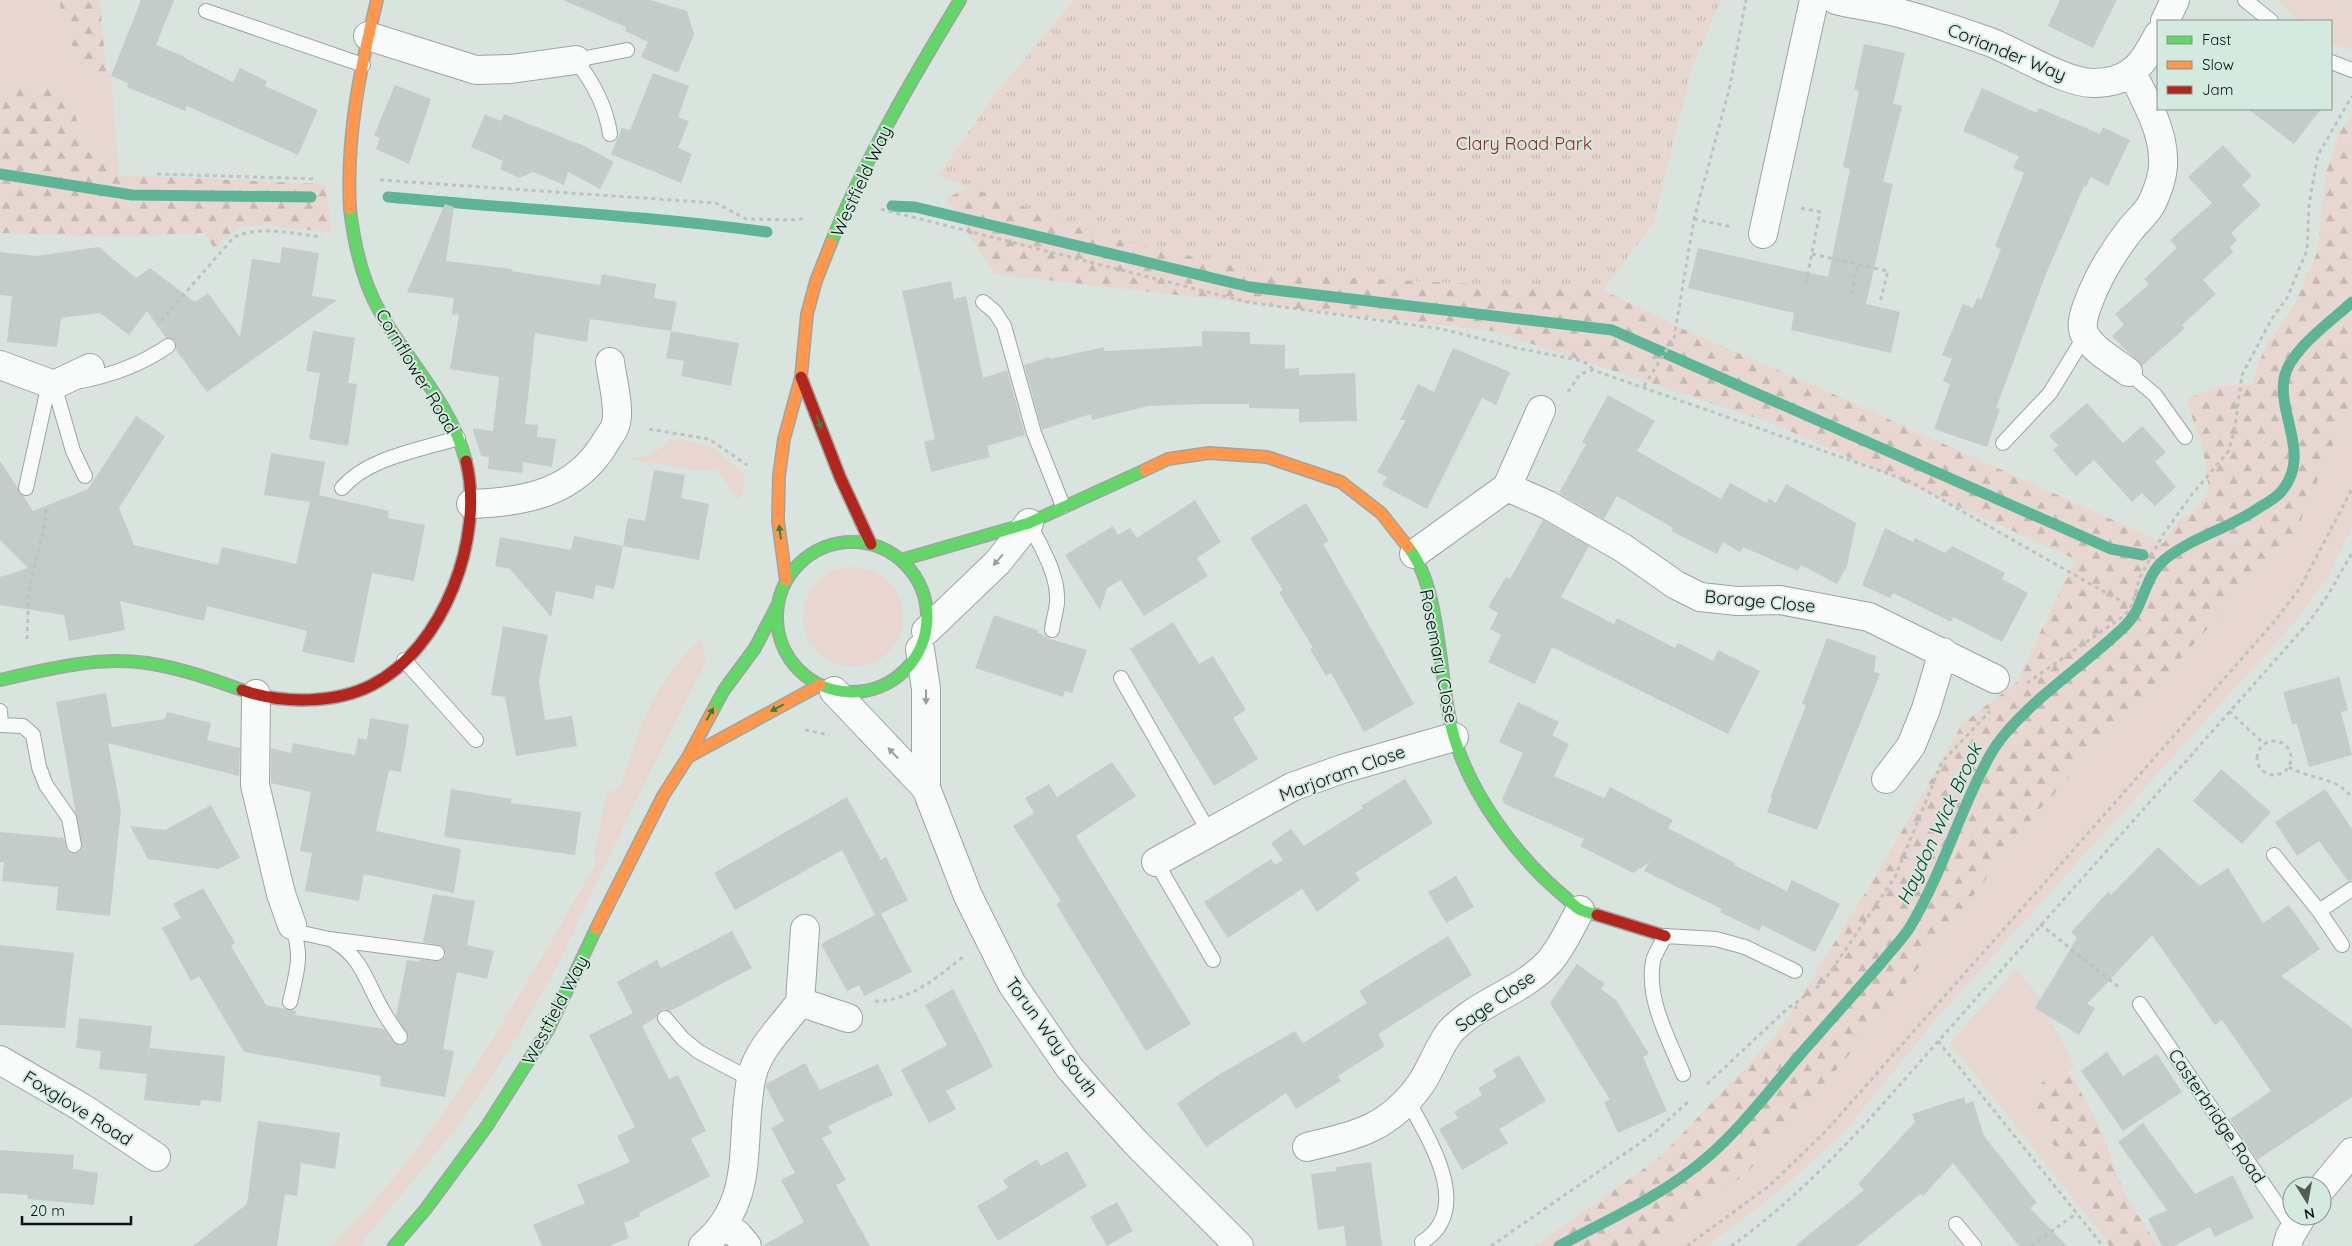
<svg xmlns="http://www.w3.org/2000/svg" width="2352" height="1246" viewBox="0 0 2352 1246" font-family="Quicksand,sans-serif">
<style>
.grass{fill:#e7d7d0}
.forest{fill:url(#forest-firs)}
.park{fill:url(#park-tufts)}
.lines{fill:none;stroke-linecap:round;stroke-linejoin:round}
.stream{stroke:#5eb496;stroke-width:11}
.building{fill:#c3ccc8}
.lane-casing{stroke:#9ca5a1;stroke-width:16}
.street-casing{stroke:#9ca5a1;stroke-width:30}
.fast-casing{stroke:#9ca5a1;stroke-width:14}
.slow-casing{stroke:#9ca5a1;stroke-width:14}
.jam-casing{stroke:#9ca5a1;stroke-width:14}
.path{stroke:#bdc2c0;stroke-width:3;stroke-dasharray:4 4;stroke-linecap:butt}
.lane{stroke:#f9fbfa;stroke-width:14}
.street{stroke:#f9fbfa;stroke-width:28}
.fast{stroke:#63d668;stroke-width:11}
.slow{stroke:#ff974d;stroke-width:11}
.jam{stroke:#b3261e;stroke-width:11}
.oneway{fill:#3c7e40}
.oneway2{fill:#9a9e9c}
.labels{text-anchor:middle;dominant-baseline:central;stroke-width:4;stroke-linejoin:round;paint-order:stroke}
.street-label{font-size:18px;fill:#0c1310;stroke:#d4e9df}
.park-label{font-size:18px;fill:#9a2c16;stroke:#d4e9df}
.water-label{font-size:19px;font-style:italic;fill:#083a29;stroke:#d4e9df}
</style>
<defs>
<pattern id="forest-firs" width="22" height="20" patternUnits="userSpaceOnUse" patternTransform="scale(1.25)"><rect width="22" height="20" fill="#e7d7d0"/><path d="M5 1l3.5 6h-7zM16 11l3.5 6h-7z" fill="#c5b8b2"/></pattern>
<pattern id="park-tufts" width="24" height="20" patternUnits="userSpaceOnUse" patternTransform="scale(1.25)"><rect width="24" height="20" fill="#e7d7d0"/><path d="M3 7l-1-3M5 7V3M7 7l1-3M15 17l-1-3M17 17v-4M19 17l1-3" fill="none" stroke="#c5b8b2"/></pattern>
</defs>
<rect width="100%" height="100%" fill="#d9e4df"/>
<path class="grass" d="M0 0H59L77 55 113 97 118 166 102 154 81 131 71 97 40 86 0 90Z
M2278 0H2349L2352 2V50L2331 45V21H2299Z
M2352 401V526L2329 575 2299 617 1938 1017 1845 1131 1784 1187 1708 1246H1649L1746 1174 1873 1027 2038 811 2172 668 2297 529Z
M678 438 712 447 742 472C748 481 742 492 739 501L717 470 706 469 698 471 630 459 651 455 671 440Z
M803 617a50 50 0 1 1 100 0a50 50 0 1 1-100 0Z
M701 639 706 662 647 778 558 964 527 1020 493 1075 454 1131 366 1238 359 1246H331C443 1138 518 997 596 864L594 854 607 792 617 790C629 771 631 752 639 732 650 700 675 660 701 639Z
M2016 969 2038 995 2075 1067 2069 1070 2066 1164 2080 1182 2105 1238 1950 1043Z"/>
<path class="forest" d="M59 0H100L106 71 111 76 113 97 77 55 67 34Z
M40 86C85 89 66 103 82 131 89 145 105 156 118 166V175L325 184 332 233 266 225 239 227 214 249 205 233 113 237 0 233V90Z
M2352 115V401L2297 529 2172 668 2038 811 1873 1027 1746 1174 1649 1246H1535L1660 1157 1779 1032 1888 856 1962 724 2017 682 2075 559 1774 424 1493 331 994 274 946 198 1018 166 1248 237 1603 290 1685 330 1822 389 2164 543 2177 523 2196 508 2209 490 2203 450 2186 399 2222 385H2251L2265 347 2293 307 2317 253 2326 173 2339 133Z
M2069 1070 2101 1130 2125 1195 2158 1246H2109C2099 1225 2092 1203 2080 1183 2069 1164 2029 1119 2034 1096 2038 1079 2055 1075 2069 1070Z"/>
<path class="park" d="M1074 0H1721L1692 68 1653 224 1603 290 1270 274 1107 237 938 176 996 93Z"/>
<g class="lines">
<path class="stream" d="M0 174 132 195 311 197
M388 197C515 209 641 215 767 232
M892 206 915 207 1250 287 1612 330 2111 549 2143 555
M1559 1246C1605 1221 1653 1200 1694 1168 1739 1134 1775 1082 1813 1040 1836 1014 1859 988 1882 962 1891 950 1903 939 1910 927 1937 882 1953 832 1975 785 1984 767 1991 750 2004 735 2039 693 2086 664 2125 626 2144 608 2144 577 2164 560 2192 537 2229 529 2260 507 2267 503 2276 498 2281 492 2312 456 2278 416 2284 379 2289 350 2332 321 2352 302"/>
</g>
<path class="building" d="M141 0H174L156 45 185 57V58L233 82 240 68 267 81 265 86 318 110 298 155 187 106 185 111 127 87 128 83 111 76Z
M563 0H650L687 11 694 34 678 73 641 57 648 42 625 31 626 27Z
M2060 0H2117L2093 48 2048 26Z
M1864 44 1905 53 1893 104 1902 106 1883 182 1893 184 1866 304 1900 312 1891 353 1791 330 1794 313 1688 288 1698 248 1828 277 1850 169 1843 167 1859 91 1854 90Z
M653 73 689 86 678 117 689 121 678 148 692 154 681 183 611 154 622 128 630 130Z
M395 85 431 99 409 164 376 149 380 138 374 136Z
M1982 88 2037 113 2039 108 2100 134 2103 127 2130 140 2108 186 2091 177 2086 187 2084 186 2046 274 1996 408 2000 409 1987 447 1934 429 1950 384 1943 381 1952 359 1942 355 1963 304 1973 308 1977 298 1981 300 2001 249 1995 246 2024 173 2013 168 2019 156 1963 131Z
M2248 109H2321L2294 144Z
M485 114 501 121 504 114 582 145 614 162 600 189 568 172 564 185 533 172 519 178 500 169 503 161 471 147Z
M2223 145 2252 176 2242 185 2261 205 2231 233 2237 240 2230 247 2233 252 2203 280 2216 294 2182 325 2185 328 2142 366 2112 336 2124 325 2115 314 2149 284 2144 279 2177 248 2170 240 2212 203 2188 177Z
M445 204 454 207 446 261 512 269 511 271 600 285 602 274 656 284 654 298 677 302 671 331 590 319 587 342 535 333 525 424 538 425 537 437 556 439 552 467 523 462 522 473 488 469 489 457 481 456 473 431V428L493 431 499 377 450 369 459 315 452 314 454 298 407 292Z
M99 247 136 278 150 268 195 302 208 293 240 337 252 259 280 263 282 247 319 253 312 296 337 300 207 392 176 350 175 341 166 338 147 311 129 335 100 313 61 318 57 347 7 342 12 296 0 295V252L36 256Z
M951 281 954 299 966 296 983 378 1007 370 1025 435 987 446 990 457 931 472 924 442 935 439 902 291Z
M313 331 355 338 348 383 357 384 348 446 309 439 320 373 306 371Z
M671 331 739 343 731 386 681 376 684 361 666 358Z
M1202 331 1250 332V344L1285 345V369L1299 368V375L1355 373 1357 421 1299 422V409L1249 408V404H1202L1148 406 1092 420 1091 414 1042 430 1024 365 1049 357 1050 359 1104 347V351L1202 346Z
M1453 348 1510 372 1496 405 1482 398 1427 509 1382 485 1387 477 1377 472 1406 420H1400L1418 384 1434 392Z
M1608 395 1655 421 1637 451 1721 499 1730 483 1767 503 1769 498 1776 503 1786 484 1856 523 1847 566 1837 584 1801 565 1798 571 1743 547 1740 552 1723 542 1717 554 1671 531 1673 528 1617 496 1604 519 1559 493 1586 444 1582 442Z
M2087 403 2123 443 2142 426 2166 452 2155 462 2176 487 2155 506 2142 493 2132 502 2094 460 2076 476 2053 450 2058 445 2049 436Z
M136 416 165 436 119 508 134 545 218 565 222 547 296 564 310 502 264 495 271 453 325 462 319 495 389 511 388 518 425 525 414 581 372 573 354 663 302 652 307 631 207 606 204 621 120 601 125 630 69 641 64 615 0 605V577L28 568 0 540V461L33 511 88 489Z
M654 470 685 475 681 498 709 504 699 560 623 546 628 518 645 521Z
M1195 500 1221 542 1197 558 1208 576 1144 616 1121 580 1107 588 1100 610 1065 555 1113 526 1118 535 1130 528 1137 538Z
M1306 503 1329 541 1323 544 1414 704 1364 732 1331 673 1326 676 1310 649 1313 648 1279 592 1283 590 1250 538Z
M1543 520 1589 546 1561 597 1614 624 1617 618 1675 648 1678 643 1713 661 1718 650 1760 671 1728 734 1552 647 1535 684 1488 662 1501 635 1490 629 1498 613 1488 607 1506 577 1510 579Z
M1885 528 1913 542 1915 538 1945 553 1952 546 2005 573 2002 579 2028 593 2002 642 1953 617 1951 622 1893 593 1890 598 1862 585Z
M574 536 623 546 614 589 596 585 593 599 556 591 551 617 510 569 495 566 500 537 571 550Z
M994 615 1039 631 1037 632 1050 639 1087 650 1072 693 1065 691 1063 697 975 668Z
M1173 622 1199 664 1213 656 1246 710 1233 718 1258 759 1214 786 1130 649Z
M503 626 548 635 539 681 545 720 572 716 577 746 516 756 505 697 491 695Z
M1827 638 1876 656 1874 672 1880 674 1817 830 1767 812 1772 799 1770 798 1806 705 1802 704Z
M2339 677 2348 710 2341 712 2352 755 2309 767 2297 724H2292L2283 692Z
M106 693 112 727 165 719 167 712 211 723 207 740 240 748 239 776 108 743 121 810 110 916 56 910 58 887 2 881 4 862H0V832L64 838 67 850 72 853 79 852 82 848 56 702Z
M1518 702 1559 722 1552 735 1569 744 1554 776 1604 798 1610 787 1673 820 1668 828 1735 863 1734 865 1787 891 1792 880 1840 904 1815 952 1762 925 1759 931 1720 912 1722 909 1644 871 1650 862 1633 873 1580 846 1584 839 1505 804 1502 799 1523 753 1499 742Z
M370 718 409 725 401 772 389 770 376 831 461 849 454 893 364 874 359 901 305 891 312 853 300 851 311 792 271 783V748L291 753 293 743 355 755 358 738 367 739Z
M1112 762 1136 796 1076 836 1191 1024 1146 1051 1056 904 1061 901 1013 826 1034 813 1025 798 1049 784 1057 797Z
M2221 769 2271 812 2242 844 2193 801Z
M1405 779 1433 823 1355 873 1360 880 1317 912 1302 889 1228 938 1204 902 1271 859 1275 865 1283 860 1271 843 1291 829 1304 846 1363 808 1361 806Z
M451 789 511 799V803L581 812 575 855 444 837Z
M2325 789 2352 829V880L2348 881 2319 841 2297 856 2275 822Z
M847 797 881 860 886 857 908 900 881 914 912 972 864 996 859 985 847 991 821 944 875 915 842 850 735 910 714 873Z
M211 805 240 858 218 869 148 859 130 826 165 830Z
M2158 847 2200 886 2228 868 2263 923 2289 905 2320 949 2281 976 2352 1028V1097L2257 1160 2230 1119 2271 1091 2222 1020 2215 1025 2152 935 2087 1004 2095 1008 2079 1035 2035 1008 2077 938 2071 932 2108 892 2111 895Z
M1456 876 1474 907 1446 923 1428 892Z
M203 888 235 943 231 946 266 1005 296 1011 295 1015 384 1029 393 1042 400 1046 405 1044 409 1037 396 1016 407 960 419 962 420 960 440 961 446 955 442 946 423 942 433 894 475 901 467 945 494 951 487 979 457 972 443 1049 454 1051 445 1097 380 1086 381 1076 244 1052 199 976 191 981 162 928 181 918 173 904Z
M732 931 752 968 670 1011 664 1009 660 1011 656 1018 642 1026 669 1079 678 1075 706 1131 691 1139 710 1176 639 1213 640 1216 624 1223 629 1238 609 1246H542L533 1225 585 1203 577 1185 630 1162 617 1136 635 1127 589 1035 633 1013 617 982 657 960 661 968Z
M1448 936 1472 975 1378 1034 1385 1046 1338 1076 1341 1081 1296 1109 1286 1093 1206 1147 1177 1103 1220 1074 1295 1031 1303 1043 1367 1003 1359 991Z
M0 945 74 953 65 1028 0 1025Z
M1577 964 1605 984 1601 989 1616 1000 1649 1054 1643 1057 1667 1111 1618 1133 1604 1102 1610 1100 1550 1003Z
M953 989 993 1067 946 1091 956 1109 929 1123 901 1070 947 1045 925 1005Z
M79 1018 152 1026 148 1060 150 1048 225 1056 221 1102 201 1100 200 1106 144 1100 147 1074 99 1069 101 1051 76 1048Z
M2107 1052 2123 1076 2157 1054 2182 1092 2123 1131 2081 1071Z
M1519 1055 1546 1101 1499 1129 1508 1143 1462 1170 1439 1129 1458 1118 1454 1112 1482 1095 1478 1088 1497 1077 1493 1070Z
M805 1063 820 1090 878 1064 893 1095 828 1126 832 1133 822 1138 846 1180 836 1185 870 1246H762L804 1222 781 1180 795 1173 771 1128 784 1121 766 1087V1084Z
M1964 1097 1966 1104 1973 1101 1984 1136 2037 1203 2030 1208 2067 1246H2019L1953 1163 1923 1196 1920 1194 1857 1246H1795L1864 1190 1858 1184 1915 1122 1912 1114Z
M258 1121 340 1133 335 1169 301 1163 297 1196 285 1194 277 1246H193L247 1204Z
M2143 1123 2195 1194 2233 1175 2254 1218 2215 1237 2210 1227 2174 1246H2162L2148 1219 2167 1210 2118 1142Z
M0 1150 74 1155 73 1169 98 1173 94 1205 27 1199 28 1195 0 1193Z
M1067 1151 1087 1186 998 1241 977 1206 1008 1188 1003 1180 1037 1159 1041 1166Z
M1371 1162 1382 1246H1346L1344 1226 1318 1230 1311 1174 1336 1171V1167Z
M1117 1202 1133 1231 1107 1246 1090 1217Z"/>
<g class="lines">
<defs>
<path id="lane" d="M2245 0 2271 21
M206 11 363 65
M2331 62 2352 70
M610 134C606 106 593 83 576 60L627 50
M983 302 995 312 1004 326 1034 433 1063 506
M2128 372 2155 395 2185 437
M81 381C113 375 142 364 168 346
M2003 443 2050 393 2085 336
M26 488 46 397 54 385 73 451 85 476
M342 488C369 457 420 450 458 438
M1029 523C1041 547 1059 575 1057 603 1056 612 1053 621 1052 630
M404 660 476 740
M1121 678 1209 832
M0 711 1 725 23 726 33 735 39 767 46 785 69 818 74 845
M2274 855 2319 911 2342 945
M1156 862 1213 960
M2319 911 2352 889
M335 942C362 957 368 986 383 1011 388 1020 394 1028 400 1037
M290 1002C297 970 303 957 292 925L302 933 329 939 437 953
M2140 1004 2294 1229
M665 1018 683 1039 699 1052 752 1080
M1683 1074C1669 1039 1646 1000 1653 961 1655 953 1661 944 1665 936L1716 939 1745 947 1795 971
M1407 1099C1428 1138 1475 1209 1422 1242
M1956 1224 1974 1246"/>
<path id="street" d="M1836 0C1855 5 1876 7 1895 12 1927 20 1959 31 1990 42 2018 53 2065 83 2093 83 2130 83 2143 65 2158 35
M2165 21 2175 0
M368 36 476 70 511 69 576 60
M1763 234 1814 0
M0 365 54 385 90 368
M2128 372C2114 361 2094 351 2085 335 2080 326 2084 315 2087 306 2097 278 2112 253 2130 230 2137 221 2147 213 2152 203 2158 190 2164 173 2163 159 2163 130 2145 99 2132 73
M1507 487 1541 410
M471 504C525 502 575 493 605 443 608 437 615 430 616 423 620 408 612 378 610 362
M1414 554 1507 487 1548 505 1623 548 1676 585 1700 597 1737 601 1780 600 1869 617 1995 679
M926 631 997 563 1029 523
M920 649 926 689V788L968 896 1012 984 1069 1067 1091 1093 1136 1143 1239 1246
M834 691 926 788
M256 694 255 785 281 894 292 925
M1886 779 1911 746 1926 709 1943 652
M1156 862 1292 787 1342 769 1454 737
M805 929 800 1002 848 1018
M0 1060 81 1107 156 1157
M1307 1147C1357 1135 1388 1129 1420 1085 1430 1071 1440 1044 1450 1032 1477 1002 1522 992 1549 962 1562 947 1571 927 1580 910
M2322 1188 2352 1152
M724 1225 738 1235 747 1246
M703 1246C759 1200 738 1136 752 1075 759 1047 784 1025 800 1002
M2287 1246 2290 1236 2302 1216"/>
<path id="fast" d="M350 209C354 244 363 283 381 314 410 364 451 404 466 461
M831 243C866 157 912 79 960 0
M777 617a75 75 0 1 1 150 0a75 75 0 1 1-150 0Z
M1408 547C1443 590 1438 684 1454 737 1471 794 1515 854 1559 892 1566 897 1572 905 1579 909 1584 912 1591 913 1597 915
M901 560 1029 523 1145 470
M0 680C48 669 98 656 147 663 180 668 211 679 242 690
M712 712 724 690 755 648 777 606
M394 1246 425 1210 487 1126 548 1030 596 929"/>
<path id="slow" d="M350 209C346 137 360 69 377 0
M1145 470 1168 459 1209 453 1267 457 1341 482 1381 513 1408 547
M786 580 778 521 779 476 784 439 801 377 807 314 816 281 831 243
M688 757 820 685
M596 929 663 796 688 757 712 712"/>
<path id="jam" d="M801 377 840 477 871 544
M242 690C281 704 335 704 372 685 444 648 485 537 466 461
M1597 915 1665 936"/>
</defs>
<use href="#lane" class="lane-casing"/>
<use href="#street" class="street-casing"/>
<use href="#fast" class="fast-casing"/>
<use href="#slow" class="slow-casing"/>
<use href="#jam" class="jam-casing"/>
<path class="path" d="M157 174 317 179
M380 180 716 203 746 219 798 220 806 217
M1801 208 1820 212 1806 283
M881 209 1247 302 1442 329 1517 348 1578 360 1588 364 1593 370
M1694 219 1732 227
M1812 254 1888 271 1880 302
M1851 294 1858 264
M161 321 234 237C261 225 293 234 322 237
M1644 386 1674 338 1694 219 1729 90 1746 0
M1568 392 1580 374 1593 370 1909 481 2131 607
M649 429 709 439 747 465
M27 639 29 589 45 524 46 505
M2027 683 2125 615 2131 607 2140 577 2162 536 2193 493 2228 452 2234 432 2242 375 2271 320 2287 298 2307 250 2309 204 2318 155 2352 96
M2229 711 2264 744
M805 730 829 735
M2257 758a17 17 0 1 1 34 0a17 17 0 1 1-34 0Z
M2289 767C2310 780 2337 776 2352 798
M2040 924 2120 988
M1816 988 1822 984 1895 877 1942 762 1990 711
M875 1001C912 1001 935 978 963 957
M1938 1041 2103 1246
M1707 1084 1787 1009 1805 996
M1491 1246 1653 1134 1690 1100
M1687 1246 1769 1186 1826 1131 2274 622 2300 588 2352 489
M1731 1246C1781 1211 1825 1167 1866 1123L2309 622 2328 595 2352 553
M2031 1246 2077 1213"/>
<use href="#lane" class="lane"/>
<use href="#street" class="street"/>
<use href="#fast" class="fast"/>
<use href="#slow" class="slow"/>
<use href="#jam" class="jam"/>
</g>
<defs><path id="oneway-solid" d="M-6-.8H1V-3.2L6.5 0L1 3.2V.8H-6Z" transform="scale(1.25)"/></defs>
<g class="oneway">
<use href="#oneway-solid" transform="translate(819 422) rotate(69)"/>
<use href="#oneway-solid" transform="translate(780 532) rotate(-97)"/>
<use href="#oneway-solid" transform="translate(777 708) rotate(152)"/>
<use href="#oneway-solid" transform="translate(710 714) rotate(-61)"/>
</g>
<g class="oneway2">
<use href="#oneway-solid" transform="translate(998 560) rotate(131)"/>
<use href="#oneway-solid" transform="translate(926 697) rotate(90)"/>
<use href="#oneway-solid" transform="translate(893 753) rotate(-133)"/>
</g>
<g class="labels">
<g class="street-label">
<text transform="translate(2007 52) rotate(22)">Coriander Way</text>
<text transform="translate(861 181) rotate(-65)">Westfield Way</text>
<text transform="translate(417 371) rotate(59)">Cornflower Road</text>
<text transform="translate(1760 601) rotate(5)">Borage Close</text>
<text transform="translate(1439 656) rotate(79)">Rosemary Close</text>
<text transform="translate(1342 773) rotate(-20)">Marjoram Close</text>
<text transform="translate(1495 1001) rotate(-35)">Sage Close</text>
<text transform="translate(555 1010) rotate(-62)">Westfield Way</text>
<text transform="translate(1052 1037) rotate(54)">Torun Way South</text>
<text transform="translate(78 1108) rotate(32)">Foxglove Road</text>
<text transform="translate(2217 1116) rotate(56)">Casterbridge Road</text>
</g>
<g class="park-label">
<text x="1524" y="143">Clary Road Park</text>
</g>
<g class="water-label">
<text transform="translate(1939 824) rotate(-65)">Haydon Wick Brook</text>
</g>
</g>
<rect x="2157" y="20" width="175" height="90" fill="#d4e9df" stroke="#84938c"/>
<rect x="2167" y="36" width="25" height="8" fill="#63d668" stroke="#84938c"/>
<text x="2202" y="45" font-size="15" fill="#0c1310">Fast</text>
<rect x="2167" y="61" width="25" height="8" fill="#ff974d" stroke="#84938c"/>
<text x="2202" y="70" font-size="15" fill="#0c1310">Slow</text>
<rect x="2167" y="86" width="25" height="8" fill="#b3261e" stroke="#84938c"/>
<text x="2202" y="95" font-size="15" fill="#0c1310">Jam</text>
<g transform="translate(2307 1201) rotate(169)"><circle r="24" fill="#d4e9df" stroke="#84938c"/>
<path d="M0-4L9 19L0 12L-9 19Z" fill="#545c58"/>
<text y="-8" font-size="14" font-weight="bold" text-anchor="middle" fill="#0c1310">N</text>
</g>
<path d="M22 1216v8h109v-8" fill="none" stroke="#0c1310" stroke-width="2.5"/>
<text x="30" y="1216" font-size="15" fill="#0c1310" stroke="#d4e9df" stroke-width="4" paint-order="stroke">20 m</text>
</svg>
